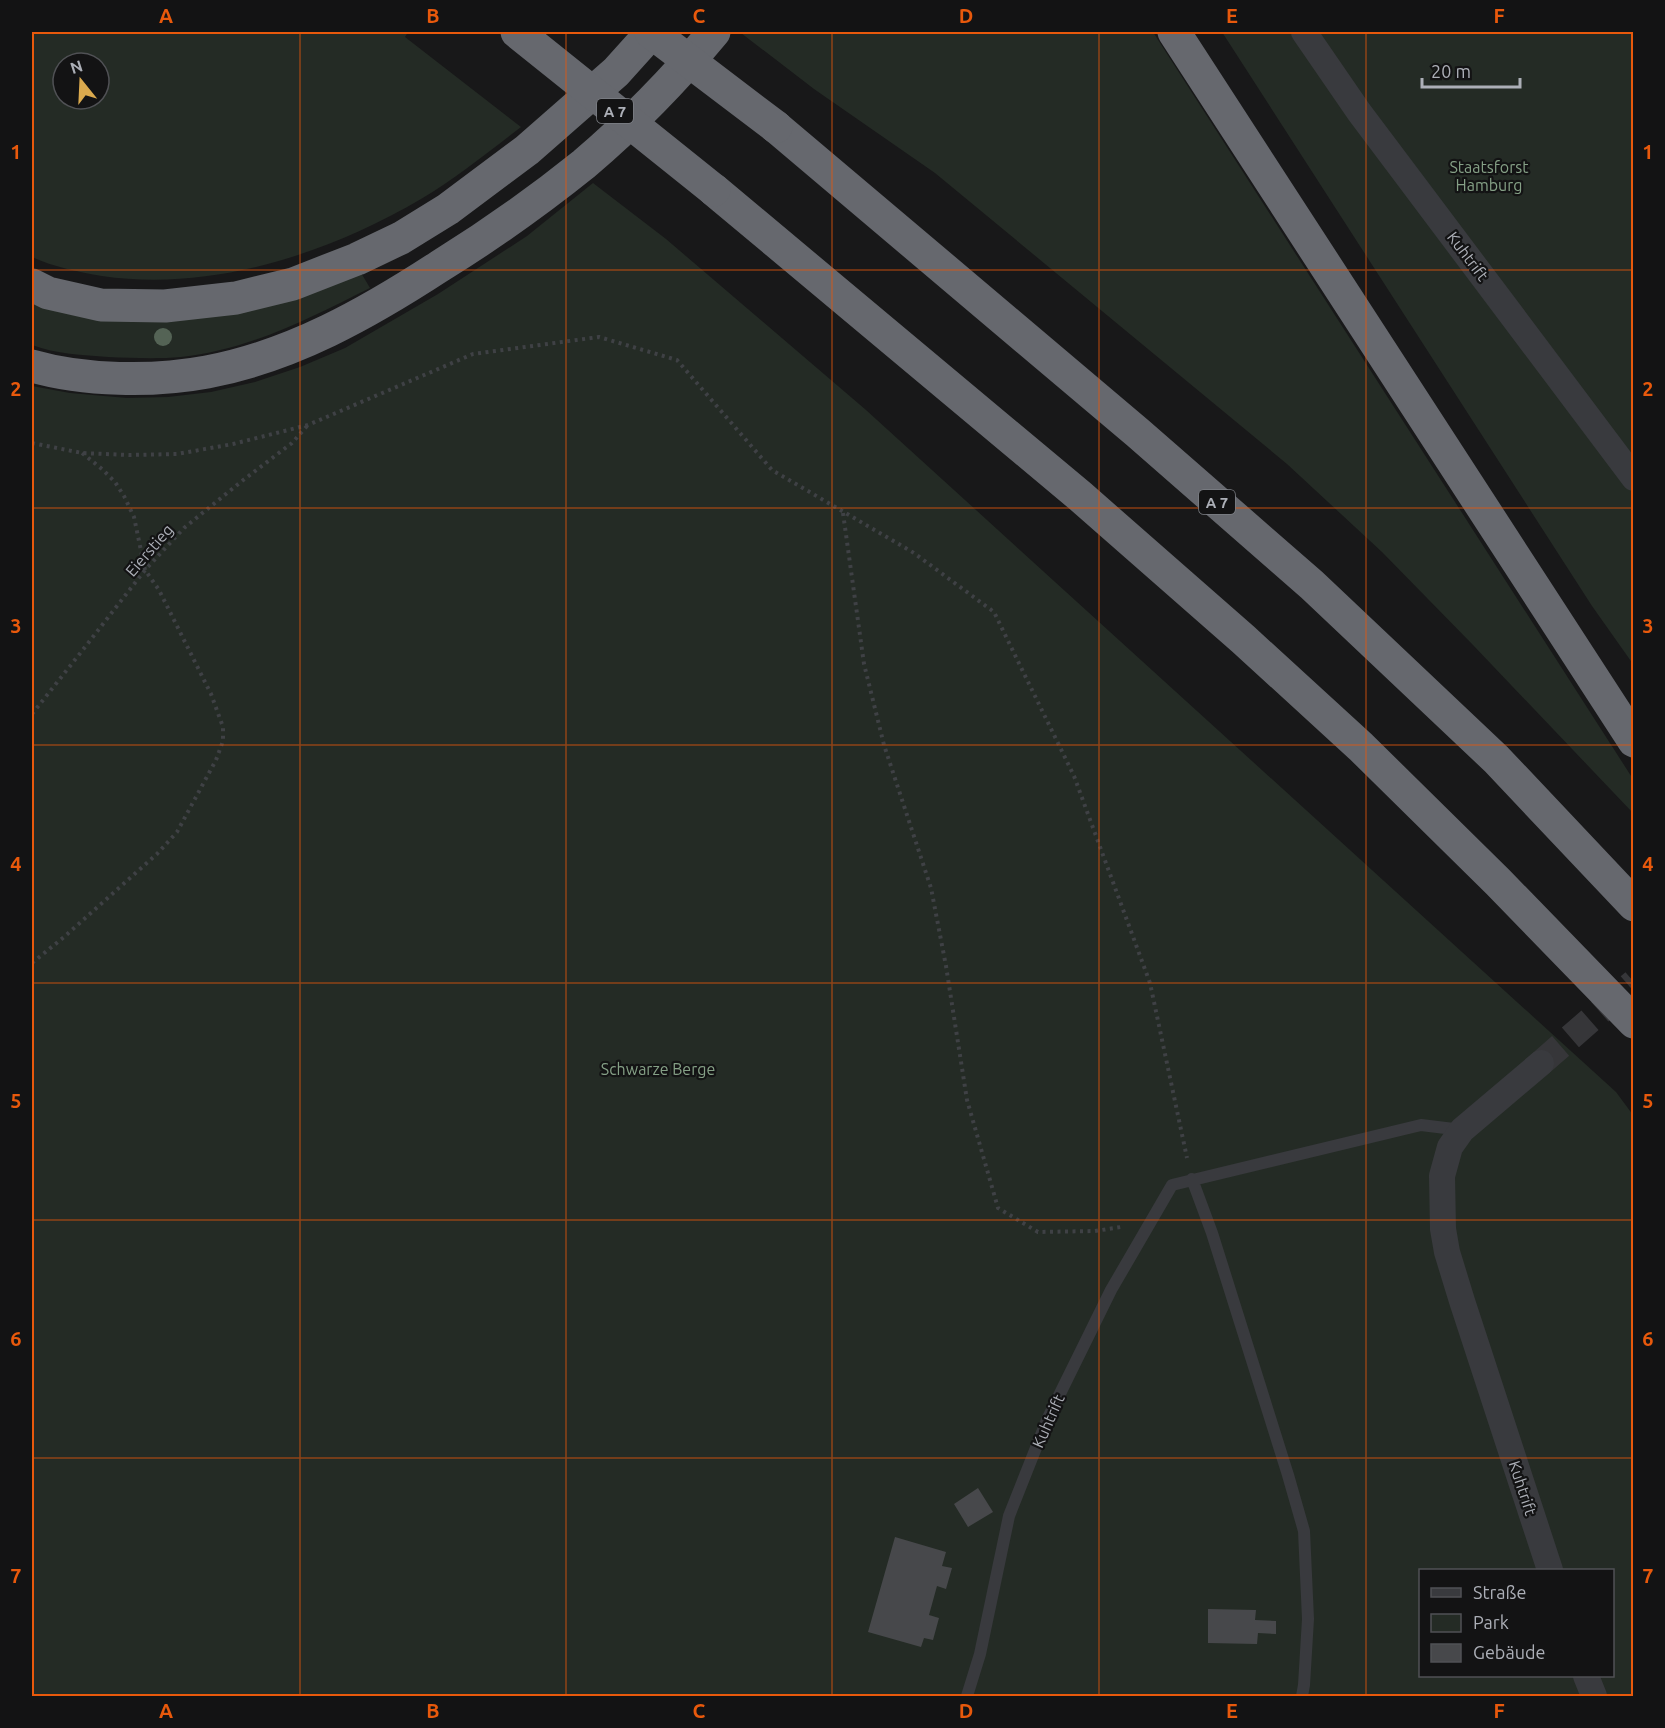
<svg xmlns="http://www.w3.org/2000/svg" width="1665" height="1728" viewBox="0 0 1665 1728" font-family="Ubuntu,sans-serif">
<style>
.green{fill:#242b25;fill-rule:evenodd}
.building{fill:#47484b}
.lines{fill:none;stroke-linecap:round;stroke-linejoin:round}
.minor-tunnel{stroke:#363639;stroke-width:26;stroke-dasharray:26 13;stroke-linecap:butt}
.path{stroke:#3f4145;stroke-width:4;stroke-dasharray:3 4.5;stroke-linecap:butt}
.service{stroke:#393a3e;stroke-width:12}
.minor{stroke:#393a3e;stroke-width:26}
.motorway{stroke:#66686e;stroke-width:33}
.motorway-bridge{stroke:#66686e;stroke-width:33}
.tree{fill:#546355}
.grid{fill:none;stroke:#e8590c;stroke-width:1.5;stroke-opacity:0.55}
.labels{text-anchor:middle;dominant-baseline:central;stroke-width:4.5;stroke-linejoin:round;paint-order:stroke}
.shield{fill:#131314;stroke:#7e8086;stroke-width:1.5}
.shield-label{font-size:15px;font-weight:bold;fill:#acafb7}
.park-label{font-size:16px;fill:#85a086;stroke:#131314}
.street-label{font-size:16px;fill:#acafb7;stroke:#131314}
.neatline{fill:none;stroke:#e8590c;stroke-width:2}
.grid-label{font-size:20px;text-anchor:middle;font-weight:bold;fill:#e8590c}
</style>
<rect width="100%" height="100%" fill="#181819"/>
<path class="green" d="M32 32H408L405 37 521 127C488 152 456 178 421 199 327 254 212 292 102 276 78 272 54 267 32 257ZM63 63H99V99H63Z
M742 32H1153L1633 779V813L1473 645 1382 552 1287 464 935 173 814 89 741 33Z
M1222 32H1633V664L1592 606Z
M593 183 666 239 866 410 1616 1092 1633 1115V1696H32V386L70 393 127 398 168 397 211 392 255 382 300 367 345 348 438 294 527 236ZM1420 1570H1612V1676H1420Z
M360 271 370 288C310 318 249 350 181 357 158 359 132 358 108 357 83 355 56 354 32 345V298L54 306Z"/>
<path class="building" d="M978 1488 993 1512 968 1527 954 1504Z
M895 1537 946 1552 942 1566 952 1568 946 1589 937 1586 929 1615 939 1618 933 1640 924 1638 921 1647 868 1632Z
M1208 1609 1256 1610 1255 1620 1276 1621V1634L1258 1633 1257 1644 1208 1643Z"/>
<g class="lines">
<path class="minor-tunnel" d="M1541 1063 1634 982"/>
<path class="path" d="M32 443 82 453 129 455 177 454 233 444 308 425 473 354 599 337 677 360 772 470 914 553 994 612 1074 776 1150 983 1187 1158
M843 513 864 664 884 745 931 888 946 966 967 1100 998 1208 1038 1232 1095 1231 1121 1227
M32 714 78 656 145 570 184 528 242 481 292 443 307 426
M32 963 64 937 157 854 177 832 216 760 223 741V727L211 694 159 590 145 570 134 517 124 496 115 482 102 469 82 453"/>
<path class="service" d="M1192 1179 1212 1233 1288 1475 1304 1531 1308 1619 1304 1685 1302 1696
M967 1696 980 1654 1009 1516 1047 1420 1111 1290 1172 1185 1421 1125 1462 1130"/>
<path class="minor" d="M1304 32 1359 112 1634 478
M1541 1063 1462 1130 1450 1147 1442 1176 1443 1229 1447 1252 1462 1301 1550 1570
M1586 1676 1594 1696"/>
<path class="motorway" d="M1174 32 1634 741
M776 127 1138 433 1312 585 1496 759 1634 905
M714 190 1080 496 1243 639 1361 747 1498 882 1634 1022
M32 285 48 293 101 305 165 306 236 298 293 284 357 259 401 238 448 209 527 150 616 72 652 32
M32 366C84 381 154 382 207 372 292 356 368 313 440 266 490 235 538 201 584 164 631 124 675 79 714 32"/>
<path class="motorway-bridge" d="M517 32 714 190
M651 32 776 127"/>
</g>
<circle class="tree" cx="163" cy="337" r="9"/>
<path class="grid" d="M300 32V1696M566 32V1696M832 32V1696M1099 32V1696M1366 32V1696M32 270H1634M32 508H1634M32 745H1634M32 983H1634M32 1220H1634M32 1458H1634"/>
<g class="labels">
<g class="shield">
<rect x="597" y="99" width="36" height="24" rx="4.5"/>
<rect x="1199" y="490" width="36" height="24" rx="4.5"/>
</g>
<g class="shield-label">
<text x="615" y="111">A 7</text>
<text x="1217" y="502">A 7</text>
</g>
<g class="park-label">
<text x="1489" y="167">Staatsforst<tspan x="1489" dy="18">Hamburg</tspan></text>
<text x="658" y="1069">Schwarze Berge</text>
</g>
<g class="street-label">
<text transform="translate(1468 256) rotate(53)">Kuhtrift</text>
<text transform="translate(149 550) rotate(-49)">Eierstieg</text>
<text transform="translate(1048 1421) rotate(-66)">Kuhtrift</text>
<text transform="translate(1523 1488) rotate(72)">Kuhtrift</text>
</g>
</g>
<rect width="1665" height="1728" fill="none" stroke="#131314" stroke-width="66"/>
<rect x="1419" y="1569" width="195" height="108" fill="#131314" stroke="#505155" stroke-width="1.5"/>
<rect x="1431" y="1588" width="30" height="9" fill="#393a3e" stroke="#505155" stroke-width="1.5"/>
<text x="1473" y="1599" font-size="18" fill="#acafb7">Straße</text>
<rect x="1431" y="1614" width="30" height="18" fill="#242b25" stroke="#505155" stroke-width="1.5"/>
<text x="1473" y="1629" font-size="18" fill="#acafb7">Park</text>
<rect x="1431" y="1644" width="30" height="18" fill="#47484b" stroke="#505155" stroke-width="1.5"/>
<text x="1473" y="1659" font-size="18" fill="#acafb7">Gebäude</text>
<g transform="translate(81 81) rotate(342)"><circle r="28" fill="#131314" stroke="#505155" stroke-width="1.5"/>
<path d="M0-4.5L10 22L0 15L-10 22Z" fill="#dbaa4e"/>
<text y="-9" font-size="16" font-weight="bold" text-anchor="middle" fill="#acafb7">N</text>
</g>
<path d="M1422 78v9h98v-9" fill="none" stroke="#acafb7" stroke-width="3"/>
<text x="1431" y="78" font-size="18" fill="#acafb7" stroke="#131314" stroke-width="4.5" paint-order="stroke">20 m</text>
<rect x="33" y="33" width="1599" height="1662" class="neatline"/>
<g class="grid-label">
<text x="166" y="23">A</text>
<text x="433" y="23">B</text>
<text x="699" y="23">C</text>
<text x="966" y="23">D</text>
<text x="1232" y="23">E</text>
<text x="1499" y="23">F</text>
<text x="16" y="159">1</text>
<text x="1648" y="159">1</text>
<text x="16" y="396">2</text>
<text x="1648" y="396">2</text>
<text x="16" y="633">3</text>
<text x="1648" y="633">3</text>
<text x="16" y="871">4</text>
<text x="1648" y="871">4</text>
<text x="16" y="1108">5</text>
<text x="1648" y="1108">5</text>
<text x="16" y="1346">6</text>
<text x="1648" y="1346">6</text>
<text x="16" y="1583">7</text>
<text x="1648" y="1583">7</text>
<text x="166" y="1718">A</text>
<text x="433" y="1718">B</text>
<text x="699" y="1718">C</text>
<text x="966" y="1718">D</text>
<text x="1232" y="1718">E</text>
<text x="1499" y="1718">F</text>
</g>
</svg>
